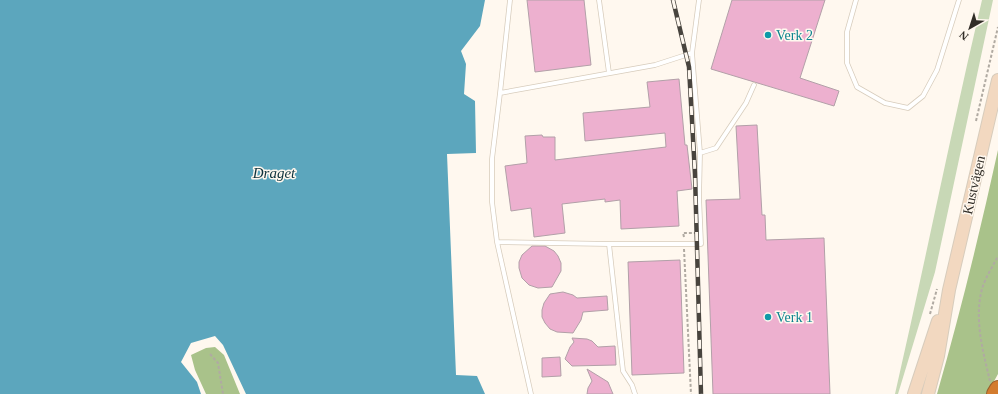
<svg xmlns="http://www.w3.org/2000/svg" width="998" height="394" viewBox="0 0 998 394" font-family="Georgia,serif">
<style>
.green{fill:#c8d8b6}
.forest{fill:#a9c28a}
.water{fill:#5ca6bd}
.building{fill:#edb0cf;stroke:#b2a0a8}
.lines{fill:none;stroke-linecap:round;stroke-linejoin:round}
.lane-casing{stroke:#d7ccbc;stroke-width:5.5}
.secondary-casing{stroke:#d7ccbc;stroke-width:14}
.highway-casing{stroke:#9a602c;stroke-width:18}
.path{stroke:#b0aaa2;stroke-width:2;stroke-dasharray:3 2;stroke-linecap:butt}
.lane{stroke:#fff;stroke-width:4}
.secondary{stroke:#f2d8c0;stroke-width:12}
.highway{stroke:#d37c2e;stroke-width:16}
.rail-casing{stroke:#48443e;stroke-width:4.5}
.rail{stroke:#fff8ef;stroke-width:3;stroke-dasharray:9;stroke-linecap:butt}
.culture-dot{fill:#0f9aa8;stroke:#fff8ef;stroke-width:1.5}
.labels{text-anchor:middle;dominant-baseline:central;stroke-width:3;stroke-linejoin:round;paint-order:stroke}
.culture-label{font-size:14px;fill:#0d838f;stroke:#fff8ef;text-anchor:start}
.street-label{font-size:14px;fill:#312d27;stroke:#fff8ef}
.water-label{font-size:15px;font-style:italic;fill:#0e333d;stroke:#fff8ef}
</style>
<rect width="100%" height="100%" fill="#fff8ef"/>
<path class="green" d="M982 0H993L935 272 898 394H895C925 263 951 131 982 0Z"/>
<path class="forest" d="M998 150V374L987 394H937C960 314 980 232 998 150Z
M215 347 224 355 240 394H206L195 370 191 355 206 348Z"/>
<path class="water" d="M0 0H485L480 26 461 51 466 64 464 94 475 101 476 153 447 154 456 375 477 376 485 394H246L223 345 215 336 191 343 181 362 197 382 201 394H0Z"/>
<path class="building" d="M527 0H584L591 65 535 72Z
M732 0H825L800 78 839 91 834 106 711 69Z
M679 79 685 145H687L692 189 677 191 679 226 621 229 620 200 605 202V199L562 204 565 233 534 237 531 208 511 211 505 166 527 163 525 136 542 135 543 137H555V160L666 147 665 133 585 141 583 113 650 107 647 82Z
M757 125 762 215H765L766 240 824 238 830 394H713L706 200 740 199 736 126Z
M532 246H545L554 251 558 256 561 263V271L552 287 538 288 529 285 522 278 519 268V262L522 255Z
M680 260 684 373 632 375 628 262Z
M563 292 573 295 577 298 607 296 608 310 583 312 581 320 573 333 557 332 550 329 545 323 542 317V310L544 303 550 294Z
M572 338 587 339 592 341 598 347 615 346 616 365 572 366 565 359 570 347 574 342Z
M560 357 561 376 542 377V358Z
M587 369 608 382 613 394H587L588 388 592 381Z"/>
<g class="lines">
<defs>
<path id="lane" d="M510 0 500 93 492 159V202L497 242 531 394
M599 0 609 73
M856 0 847 32V63L857 87 885 103 908 108 923 96 937 70 959 0
M500 93 655 65 692 53
M700 153 716 148 746 103 754 85
M497 242 609 244H701L699 197 700 153 692 53 699 0
M609 244 623 371 632 385 635 394"/>
<path id="secondary" d="M914 394 938 321
M928 394 938 356 949 290 998 80"/>
<path id="highway" d="M995 394 998 389"/>
</defs>
<use href="#lane" class="lane-casing"/>
<use href="#secondary" class="secondary-casing"/>
<use href="#highway" class="highway-casing"/>
<path class="path" d="M976 121 998 27
M684 237 683 233H695
M684 249 691 394
M930 314 937 289
M210 354 218 363 223 394
M990 381C983 352 974 319 982 289 985 278 993 266 998 256"/>
<use href="#lane" class="lane"/>
<use href="#secondary" class="secondary"/>
<use href="#highway" class="highway"/>
<defs>
<path id="rail" d="M673 0 689 67 695 174 701 394"/>
</defs>
<use href="#rail" class="rail-casing"/>
<use href="#rail" class="rail"/>
</g>
<g class="culture-dot">
<circle cx="768" cy="35" r="4"/>
<circle cx="768" cy="317" r="4"/>
</g>
<g class="labels">
<g class="culture-label">
<text x="776" y="35">Verk 2</text>
<text x="776" y="317">Verk 1</text>
</g>
<g class="street-label">
<text transform="translate(974 185) rotate(-77)">Kustvägen</text>
</g>
<g class="water-label">
<text x="274" y="173">Draget</text>
</g>
</g>
<g transform="translate(970 28) rotate(219)" stroke="#fff8ef" stroke-width="3" paint-order="stroke">
<path d="M0-3L7 15L0 10L-7 15Z" fill="#312d27"/>
<text y="-6" font-size="11" font-weight="bold" text-anchor="middle" fill="#312d27">N</text>
</g>
</svg>
